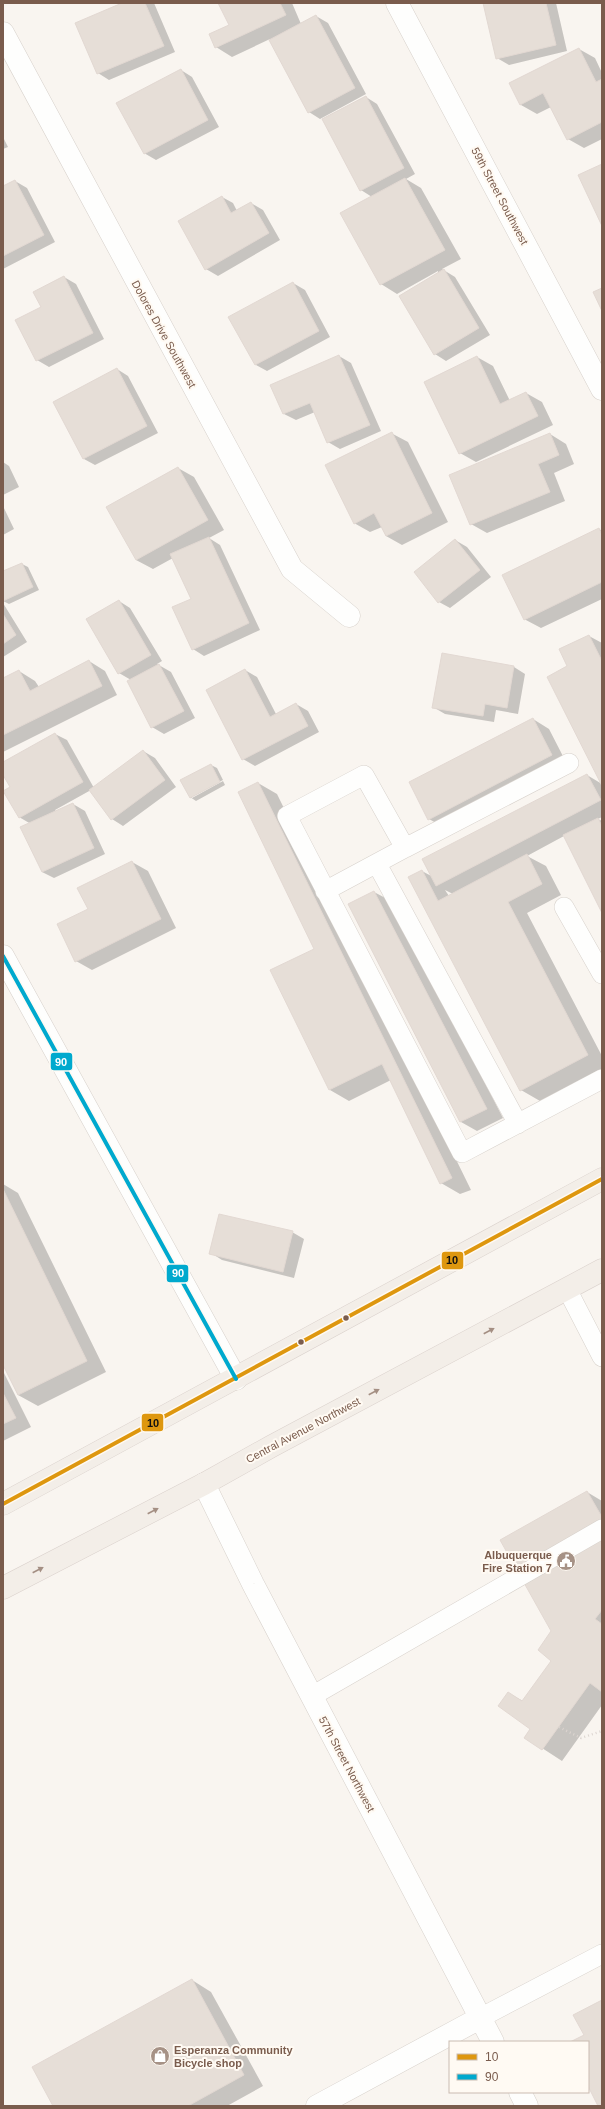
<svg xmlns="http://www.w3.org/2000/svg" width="605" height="2109" viewBox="0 0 605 2109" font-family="Arial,sans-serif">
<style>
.shadow{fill:#0003;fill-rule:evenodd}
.building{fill:#e6ded7;stroke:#e2d8d2}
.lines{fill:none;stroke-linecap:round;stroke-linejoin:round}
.lane-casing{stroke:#d7d1cb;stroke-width:20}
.street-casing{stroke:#d7d1cb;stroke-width:23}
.primary-casing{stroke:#dad1cc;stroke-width:23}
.path{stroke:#dcd5d0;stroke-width:2.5;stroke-dasharray:1 3;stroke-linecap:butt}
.lane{stroke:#fefefd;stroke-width:19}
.street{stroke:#fefefd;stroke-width:22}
.primary{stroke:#f3eee8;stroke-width:22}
.bus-1-casing{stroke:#fffaf3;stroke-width:7}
.bus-2-casing{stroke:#fffaf3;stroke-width:7}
.bus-1{stroke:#de970f;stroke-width:4}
.bus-2{stroke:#00a9ce;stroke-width:4}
.oneway{fill:#a48f83}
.bus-dot{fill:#7a5c4d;stroke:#fffaf3;stroke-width:1.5}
.labels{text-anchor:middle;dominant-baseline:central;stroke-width:4;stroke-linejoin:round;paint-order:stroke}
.street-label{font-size:11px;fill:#7a5c4d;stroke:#fffaf3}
.poi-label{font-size:11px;font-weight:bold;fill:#7a5c4d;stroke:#fffaf3;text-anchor:end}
.line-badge{stroke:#fffaf3;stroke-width:1.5}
.badge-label{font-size:11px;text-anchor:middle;font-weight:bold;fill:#fff}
.pale-badge-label{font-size:11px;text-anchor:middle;font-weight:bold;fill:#111}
</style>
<rect width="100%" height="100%" fill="#f9f5f0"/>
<path class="shadow" d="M125 3H154L175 52 109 80 98 73Z
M220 3H292L301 24 316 16 328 23 366 94 320 119 309 112 270 39 232 57 216 47 230 25Z
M484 3H556L567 51 509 65 497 58Z
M579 49 595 58 602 73V139L584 148 568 139 551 107 537 114 521 105 510 83Z
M181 70 192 77 219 127 156 160 144 153Z
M366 97 377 104 415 174 406 179 421 188 461 259 442 269 455 277 490 335 446 361 435 354 438 271 397 294 381 284 372 197 361 190Z
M3 137 8 147 3 149Z
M15 181 27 188 55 242 3 269V187Z
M222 197 233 203 237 211 251 203 263 210 280 240 218 276 206 269Z
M64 277 76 284 104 339 49 367 37 360 42 307Z
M293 283 305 290 330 337 267 371 256 365 230 317Z
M339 356 351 363 381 431 340 449 328 442 315 412 296 420 284 414 272 386Z
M477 357 493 366 510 401 526 393 542 402 553 425 476 462 460 453Z
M117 369 128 376 158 433 95 465 84 459 54 402Z
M391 433 408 442 448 522 402 545 386 536 382 527 370 532 354 523Z
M550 434 566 444 574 464 554 473 565 501 487 533 471 524Z
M3 462 9 466 19 487 3 495Z
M178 468 194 477 224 530 209 538 220 545 260 630 204 656 193 649 192 600 173 558 153 569 136 560Z
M3 506 14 529 3 535Z
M599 529 602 531V599L541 628 524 619Z
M455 540 467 547 491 577 450 608 439 602Z
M22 564 28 567 39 590 9 604 3 601V573Z
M119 601 130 608 162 661 157 664 171 672 195 718 164 734 152 727 128 682 131 680 119 673Z
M3 603 27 642 3 657Z
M589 636 602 643V783L569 667Z
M443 654 514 667 525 674 518 714 496 710 494 722 445 714 433 707Z
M89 661 105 671 117 695 3 752V679L19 671 35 681 39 687Z
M245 670 257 677 276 714 296 704 308 711 319 732 255 766 243 759Z
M533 719 549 729 567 764 445 828 429 819Z
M55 734 67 740 94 788 143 751 155 758 176 787 123 826 112 819 91 790 55 810 56 812 73 804 85 811 105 854 54 878 42 872 31 824 19 817 11 788 3 773V763Z
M211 765 217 768 223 780 192 796V798L223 781 225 785 196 801 190 797Z
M587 775 602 784V817L598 819 602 821V911L564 836 527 856 546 866 561 895 527 913 602 1056V1069L540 1101 521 1090 422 871 433 877ZM445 890 453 894 449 896Z
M258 783 277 794 471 1190 460 1194 441 1183 391 1080 349 1101 330 1090 272 971 316 950Z
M132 862 148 871 176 928 92 970 76 961Z
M374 892 391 901 503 1118 477 1131 461 1122 349 905Z
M3 1184 18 1193 106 1372 38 1406 18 1395 3 1363Z
M292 1232 304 1239 294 1278 222 1260 211 1253Z
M3 1371 31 1427 3 1441Z
M587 1492 602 1501V1705L562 1761 525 1737 532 1728 508 1693 523 1701 553 1660 552 1631Z
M192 1980 211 1992 263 2086 227 2106H55Z"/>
<path class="building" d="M122 3H145L164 46 97 74 75 23Z
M218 3H280L286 15 215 48 209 34 229 25Z
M483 3H546L556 45 496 59Z
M316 15 355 88 308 113 269 40Z
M579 48 596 82 602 79V122L567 140 543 93 520 105 509 83Z
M181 69 208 120 144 154 116 103Z
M366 96 404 168 360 191 322 119Z
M602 164V226L578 175Z
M405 178 445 250 380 285 340 213Z
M15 180 44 235 3 256V186Z
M222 196 231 213 251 202 269 233 205 270 178 221Z
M444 269 479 328 434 355 399 296Z
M64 276 93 333 36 361 15 320 41 307 33 292Z
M293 282 319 331 255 365 228 317Z
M602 288V311L593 292Z
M339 355 370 425 327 443 310 403 283 414 270 385Z
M477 356 500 404 526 392 538 416 459 454 424 382Z
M117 368 147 426 83 459 53 402Z
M392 432 432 513 386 536 374 513 354 524 325 465Z
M550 433 559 455 538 464 550 492 470 525 449 475Z
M178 467 208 520 136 560 106 507Z
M599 528 602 535V582L524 620 502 575Z
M209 537 249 623 192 650 172 607 191 599 170 554Z
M455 539 480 570 438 603 414 572Z
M22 563 33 587 3 601V571Z
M119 600 151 655 118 674 86 619Z
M3 614 16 635 3 644Z
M589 635 602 661V786L547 677 567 666 559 649Z
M442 653 514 666 507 708 485 704 483 716 432 708Z
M89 660 102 686 3 735V678L19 670 30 691Z
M159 664 184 711 151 728 127 681Z
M245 669 270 717 296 703 308 726 242 760 206 690Z
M533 718 552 755 428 820 409 782Z
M55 733 83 782 19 818 3 791 10 787 3 775V762Z
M143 750 165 780 111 820 89 790Z
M211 764 220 782 190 798 180 780Z
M587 774 601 800 436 886 422 859Z
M258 782 452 1178 440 1184 382 1064 329 1090 270 970 314 949 238 792Z
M73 803 94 848 42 872 20 827Z
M598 818 602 826V913L563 835Z
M527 854 542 884 508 902 588 1055 520 1091 408 877 422 870 438 901Z
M132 861 161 919 75 962 57 924 88 909 77 888Z
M374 891 487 1109 460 1122 348 904Z
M3 1189 87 1361 18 1395 3 1365Z
M219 1214 293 1231 283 1272 209 1254Z
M3 1393 16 1418 3 1424Z
M587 1491 602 1517V1610L595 1619 602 1624V1692L590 1683 542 1750 524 1738 530 1729 498 1706 508 1692 522 1701 551 1661 538 1650 551 1631 500 1540Z
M192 1979 244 2075 188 2106H53L32 2067Z
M602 2000V2106H598L588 2086V2042H570L584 2035 573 2015Z"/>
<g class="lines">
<defs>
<path id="lane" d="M405 848 569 763
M377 864 518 1124
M325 891 405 848 364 775 287 816 462 1153 602 1079
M564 907 602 974
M567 1289 602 1357
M312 1696 602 1529
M480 2018 602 1954"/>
<path id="street" d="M397 3 602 389
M3 33 292 569 349 616
M3 956 236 1379
M204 1484 253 1584 493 2042
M520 2092 527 2106
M317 2106 480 2018"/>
<path id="primary" d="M3 1504 602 1179
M3 1588 204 1484 272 1446 602 1270"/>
</defs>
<use href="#lane" class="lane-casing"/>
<use href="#street" class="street-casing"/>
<use href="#primary" class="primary-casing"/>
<path class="path" d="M559 1727 581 1738 602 1731"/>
<use href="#lane" class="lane"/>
<use href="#street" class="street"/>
<use href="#primary" class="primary"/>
<defs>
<path id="bus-1" d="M3 1504 602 1179"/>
<path id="bus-2" d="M3 956 236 1379"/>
</defs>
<use href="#bus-1" class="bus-1-casing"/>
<use href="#bus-2" class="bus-2-casing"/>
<use href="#bus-1" class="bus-1"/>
<use href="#bus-2" class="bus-2"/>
</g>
<defs><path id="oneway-solid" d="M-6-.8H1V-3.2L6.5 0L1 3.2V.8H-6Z"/></defs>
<g class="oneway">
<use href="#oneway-solid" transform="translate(489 1331) rotate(-28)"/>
<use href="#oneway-solid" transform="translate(374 1392) rotate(-28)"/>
<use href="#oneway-solid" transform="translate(153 1511) rotate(-27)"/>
<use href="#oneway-solid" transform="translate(38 1570) rotate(-27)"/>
</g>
<defs>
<symbol id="civic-disc" viewBox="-11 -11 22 22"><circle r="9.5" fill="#a69286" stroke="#fffaf3"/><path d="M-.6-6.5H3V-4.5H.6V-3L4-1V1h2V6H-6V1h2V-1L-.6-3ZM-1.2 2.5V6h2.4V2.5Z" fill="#fff"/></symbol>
<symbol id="shop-disc" viewBox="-11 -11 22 22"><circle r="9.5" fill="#a69286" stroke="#fffaf3"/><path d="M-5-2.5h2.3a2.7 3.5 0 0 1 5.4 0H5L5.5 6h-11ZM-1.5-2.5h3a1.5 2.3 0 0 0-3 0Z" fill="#fff"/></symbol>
</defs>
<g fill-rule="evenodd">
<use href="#civic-disc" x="555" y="1550" width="22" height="22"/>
<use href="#shop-disc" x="149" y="2045" width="22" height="22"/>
</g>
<g class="bus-dot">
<circle cx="346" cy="1318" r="3.5"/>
<circle cx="301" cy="1342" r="3.5"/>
</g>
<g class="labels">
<g class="street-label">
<text transform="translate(500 196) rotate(62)">59th Street Southwest</text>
<text transform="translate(164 334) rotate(61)">Dolores Drive Southwest</text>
<text transform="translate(303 1430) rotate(-28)">Central Avenue Northwest</text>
<text transform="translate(347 1764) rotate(62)">57th Street Northwest</text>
</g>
<g class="poi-label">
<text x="552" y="1555">Albuquerque<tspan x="552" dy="13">Fire Station 7</tspan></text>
<text x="174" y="2050" text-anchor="start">Esperanza Community<tspan x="174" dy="13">Bicycle shop</tspan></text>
</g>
</g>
<g class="line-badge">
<rect x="50" y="1052" width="23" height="19" rx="4" fill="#00a9ce"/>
<rect x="441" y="1251" width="23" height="19" rx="4" fill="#de970f"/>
<rect x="166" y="1264" width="23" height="19" rx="4" fill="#00a9ce"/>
<rect x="141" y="1413" width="23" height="19" rx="4" fill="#de970f"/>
</g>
<g class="badge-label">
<text x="61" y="1066">90</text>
<text x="178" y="1277">90</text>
</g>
<g class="pale-badge-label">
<text x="452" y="1264">10</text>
<text x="153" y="1427">10</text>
</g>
<rect width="605" height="2109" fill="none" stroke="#7a5c4d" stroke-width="8"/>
<rect x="449" y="2041" width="140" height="52" fill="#fffaf3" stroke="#cabbb1"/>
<rect x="457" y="2054" width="20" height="6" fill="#de970f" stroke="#cabbb1"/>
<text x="485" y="2061" font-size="12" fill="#7a5c4d">10</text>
<rect x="457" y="2074" width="20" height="6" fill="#00a9ce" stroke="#cabbb1"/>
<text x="485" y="2081" font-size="12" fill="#7a5c4d">90</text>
</svg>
